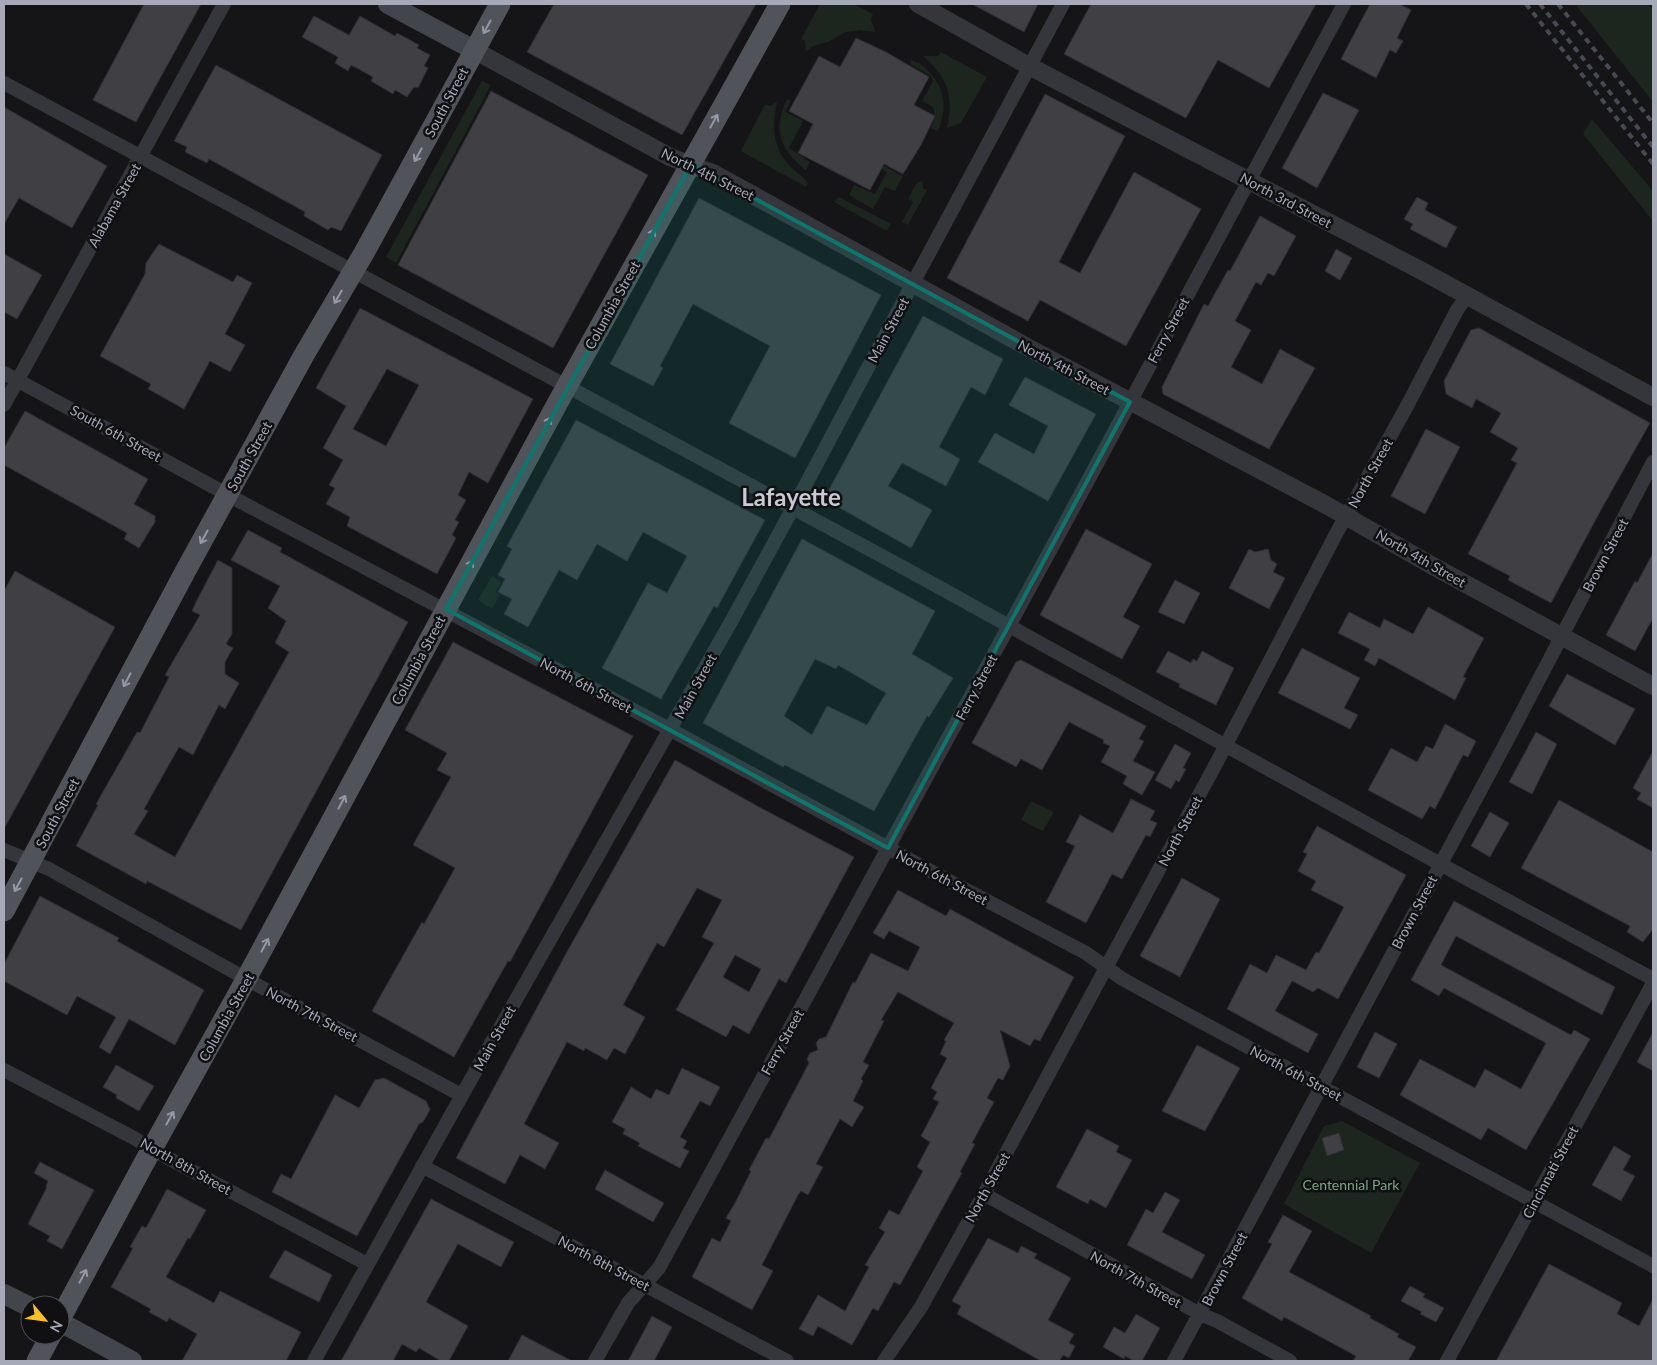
<svg xmlns="http://www.w3.org/2000/svg" width="1657" height="1365" viewBox="0 0 1657 1365" font-family="Lato,sans-serif">
<style>
.green{fill:#1c251e}
.building{fill:#3f3f44;stroke:#2f2f33;fill-rule:evenodd}
.lines{fill:none;stroke-linecap:round;stroke-linejoin:round}
.minor{stroke:#35363c;stroke-width:14}
.tertiary{stroke:#35363c;stroke-width:18}
.secondary{stroke:#43454c;stroke-width:20}
.primary{stroke:#51535b;stroke-width:21}
.rail{stroke:#484a51;stroke-width:4;stroke-dasharray:6 5;stroke-linecap:butt}
.oneway{stroke:#9599a5}
.marked{fill:#0f766e;fill-opacity:0.2;stroke:#0f766e;stroke-width:4;stroke-linejoin:round}
.labels{text-anchor:middle;dominant-baseline:central;stroke-width:5;stroke-linejoin:round;paint-order:stroke}
.street-label{font-size:14px;fill:#a6aab8;stroke:#101012}
.park-label{font-size:14px;fill:#7ca480;stroke:#101012}
.town-label{font-size:24px;font-weight:bold;fill:#c7cad3;stroke:#101012}
</style>
<rect width="100%" height="100%" fill="#151517"/>
<path class="green" d="M820 4H854L873 14 871 19 875 32 860 30 846 32 828 42 813 46 806 52 805 41 801 39Z
M1575 4H1648L1653 10V102Z
M941 52 987 77 961 123 947 128C954 96 948 78 923 56H938Z
M911 60 917 63 918 62C942 80 950 102 938 131L931 128 935 116 933 107 922 101 933 81 931 76 910 64Z
M482 81 491 85 396 263 386 257Z
M787 99 791 101 785 112 803 121 789 148 810 162 806 171C780 148 772 132 787 99Z
M777 102C772 126 772 147 790 166 796 172 803 176 808 183L806 187 741 151 765 104 770 106Z
M1592 119 1653 191V221L1583 134Z
M876 162 903 176 895 191 885 187 873 209 849 195 854 185 875 194 887 172 874 165Z
M922 181 923 188 927 190 908 225 902 222 913 202 908 199 916 184Z
M839 197 891 224 887 231 834 202Z
M492 576 501 582 496 592 500 595 492 609 478 600Z
M1031 801 1054 812 1043 831 1021 820Z
M1342 1121 1420 1163 1371 1253 1284 1204 1324 1126Z"/>
<path class="building" d="M144 4H201L136 122 93 100Z
M554 4H756L682 135 527 52Z
M972 4H1038L1024 32Z
M1091 4H1316L1269 88 1218 60 1186 118 1064 54Z
M1370 4H1399L1411 10 1397 38 1403 41 1396 53 1390 50 1376 78 1341 59Z
M314 16 349 35 360 16 395 36 397 33 419 45 417 48 430 55 424 66 428 68 418 88 414 87 407 97 395 90 393 94 371 81 373 77 351 65 348 71 335 63 338 57 302 37Z
M856 38 886 52 929 77 914 105 935 116 921 145 903 174 884 164 870 190 798 153 813 124 789 111 819 56 840 67Z
M216 65 382 155 341 231 331 227 328 230 304 216 305 212 209 159 207 163 185 152 187 147 174 141Z
M491 91 648 175 553 348 398 265Z
M1323 93 1359 110 1317 188 1282 168Z
M1045 94 1125 136 1059 262 1080 273 1134 172 1201 209 1126 346 1040 300 1028 321 947 278Z
M4 107 107 166 72 228 19 198 4 224Z
M1417 197 1428 203 1425 210 1457 227 1446 248 1410 229 1413 224 1404 219Z
M699 198 881 295 795 458 729 423 770 346 693 304 660 366 663 368 653 386 610 364Z
M1260 216 1296 236 1274 276 1268 273 1261 285 1256 282 1235 321 1251 330 1231 367 1262 384 1280 349 1315 368 1269 449 1163 394 1162 387 1204 304 1208 306 1228 270 1230 271Z
M159 244 233 282 237 275 252 283 225 334 245 345 230 372 210 361 184 409 148 389 151 384 100 356 145 274 146 263Z
M1336 249 1352 258 1340 280 1325 271Z
M4 254 42 275 17 319 4 312Z
M360 308 533 399 488 483 469 472 458 495 466 500 455 520 459 522 452 535 456 538 437 574 347 526 350 517 326 504 335 488 329 485 343 460 323 448 346 406 316 388ZM387 369 419 385 386 446 353 429Z
M923 316 1003 359 985 395 971 387 939 447 960 459 946 486 902 463 888 486 932 510 911 548 824 499Z
M1479 328 1650 423 1602 508 1551 603 1508 580 1510 576 1468 554 1517 463 1511 460 1518 448 1490 432 1501 413 1476 399 1472 408 1446 394 1444 381 1471 330Z
M1025 377 1096 414 1048 501 978 462 995 433 1034 454 1048 426 1009 405Z
M25 411 148 479 134 504 155 516V522L139 548 124 539 127 533 4 465V448Z
M576 420 765 520 717 608 714 606 661 699 602 668 648 583 667 593 687 556 643 532 627 561 597 544 577 580 559 570 528 627 504 614 512 599 498 592 505 579 498 575 512 549 507 546Z
M1426 429 1460 447 1425 514 1391 496Z
M1086 529 1152 564 1123 617 1140 626 1122 659 1040 615Z
M248 530 282 548 280 552 408 622 241 930 147 881 146 884 76 846 98 805 96 804 137 732 140 733 169 677 165 675 200 615 192 611 197 600 218 560 232 568V634L226 644 233 648 225 662V674L239 683 225 709 219 705 193 755 179 747 144 809 148 811 134 834 175 857 289 652 275 643 286 621 268 608 280 586 231 560Z
M802 539 935 611 912 654 953 678 929 717 927 716 874 811 785 765 783 767 703 723ZM815 659 836 669 838 665 886 693 867 725 827 706 812 735 784 716Z
M1249 549 1255 552 1268 549 1271 560 1277 564 1273 572 1285 578 1269 609 1229 588Z
M1653 553V618L1635 651 1606 635 1635 581 1637 583Z
M15 571 115 627 4 829V591Z
M1175 580 1200 593 1184 624 1158 612Z
M1428 607 1484 638 1463 677 1466 678 1455 700 1379 658 1375 666 1364 660 1370 649 1338 633 1349 612 1380 628 1384 619 1413 634Z
M453 642 633 736 510 962 508 961 454 1057 372 1011 422 922 424 924 455 868 413 845 451 777 437 770 447 753 405 730Z
M1302 648 1360 678 1344 708 1358 715 1350 729 1278 693Z
M1168 651 1191 663 1193 659 1197 661 1202 651 1234 668 1216 705 1179 687 1180 684 1156 672Z
M1021 660 1146 726 1139 739 1144 741 1133 761 1155 772 1142 795 1123 784 1127 776 1101 762 1110 746 1103 743 1104 740 1069 722 1042 770 1021 759 1016 767 972 743 1016 662Z
M1567 674 1635 709 1615 745 1549 706Z
M1445 724 1476 741 1468 757 1463 755 1435 809 1430 806 1422 819 1368 790 1391 748 1417 762 1426 746 1433 749Z
M1536 732 1557 744 1532 794 1509 782Z
M1175 744 1191 753 1183 768 1186 769 1179 782 1176 780 1171 789 1155 780Z
M1653 751V808L1637 799 1641 793 1633 788Z
M675 760 759 807 854 857 786 983 779 979 749 1034 733 1025 726 1037 676 1010 714 943 702 937 722 900 697 888 664 947 657 943 623 1005 645 1017 625 1054 614 1048 607 1060 585 1048 584 1051 567 1042 524 1124 559 1143 545 1169 520 1155 505 1184 456 1158 568 950ZM735 955 761 969 749 992 723 977Z
M1131 799 1155 811 1150 820 1157 823 1150 837 1146 835 1122 879 1112 874 1086 923 1046 902 1075 846 1066 842 1080 815 1113 833Z
M1559 800 1653 852V929L1643 942 1627 932 1630 926 1521 868Z
M1490 812 1509 823 1490 857 1471 846Z
M1317 826 1406 875 1338 999 1318 988 1313 992 1292 981 1275 1011 1318 1034 1308 1053 1227 1009 1250 964 1267 973 1276 955 1306 970 1316 952 1319 953 1344 907 1311 890 1316 881 1298 871 1307 854 1303 852Z
M1182 878 1220 899 1180 977 1140 956Z
M898 890 946 916 950 909 1074 977 1040 1041 1034 1039 1030 1046 1000 1030 1010 1066 1003 1080 998 1078 987 1098 994 1102 972 1143 975 1144 960 1172 962 1173 900 1285 894 1282 878 1311 873 1308 852 1345 818 1326 813 1336 799 1329 818 1295 845 1311 869 1267 865 1265 885 1232 879 1228 889 1210 899 1215 923 1171 917 1167 930 1142 921 1136 939 1102 933 1099 937 1092 931 1088 947 1058 940 1054 946 1041 944 1040 954 1023 898 992 881 1020 884 1021 863 1062 869 1065 861 1079 863 1081 853 1101 864 1107 852 1127 840 1119 816 1164 823 1167 808 1195 801 1191 798 1195 762 1265 773 1271 752 1310 692 1277 712 1238 720 1242 731 1221 726 1218 735 1203 751 1171 749 1170 766 1138 769 1139 809 1063 807 1059 810 1053 818 1050 816 1043 819 1039 826 1037 853 982 855 983 871 953 908 971 920 947 889 931 884 939 873 933Z
M40 896 119 938 117 941 204 990 175 1045 129 1019 110 1054 99 1047 116 1017 77 996 67 1015 4 981V964Z
M1454 901 1615 987 1602 1015 1456 936 1441 965 1571 1035 1574 1030 1590 1039 1526 1150 1488 1128 1481 1140 1400 1095 1420 1059 1475 1088 1485 1069 1521 1089 1546 1043 1444 988 1439 996 1411 980Z
M1375 1032 1397 1044 1379 1078 1357 1067Z
M1653 1032V1071L1637 1062Z
M1197 1045 1240 1068 1205 1131 1162 1111Z
M116 1065 154 1086 139 1111 116 1098 117 1095 103 1087Z
M682 1068 720 1087 710 1106 700 1101 680 1137 687 1141 683 1148 689 1151 680 1168 638 1146 640 1143 623 1134 625 1129 612 1122 631 1087 651 1099 656 1089 669 1095Z
M384 1078 426 1101 430 1110 423 1122 419 1124 357 1236 272 1192 281 1174 291 1179 335 1095 359 1108 375 1080Z
M1087 1129 1119 1146 1116 1152 1132 1160 1106 1208 1090 1199 1088 1204 1056 1187Z
M1339 1133 1344 1150 1327 1156 1322 1138Z
M1614 1146 1631 1156 1623 1170 1635 1176 1621 1201 1592 1185Z
M40 1162 94 1190 62 1249 47 1241 50 1236 28 1224 47 1187 46 1186 48 1181 34 1173Z
M605 1170 664 1203 653 1222 595 1189Z
M167 1189 206 1210 190 1239 188 1238 166 1277 214 1303 220 1291 301 1332 286 1361H182L197 1334 169 1318 167 1322 149 1312 151 1309 111 1287 133 1248 130 1247 142 1226 146 1228Z
M1165 1192 1180 1200 1162 1232 1205 1255 1192 1279 1127 1245 1146 1209 1153 1213Z
M431 1199 514 1242 501 1267 458 1244 426 1302 468 1326 449 1361H441L419 1348 416 1352 402 1344 393 1361H341Z
M1283 1215 1312 1231 1289 1272 1371 1316 1370 1318 1399 1334 1397 1337 1416 1347 1408 1361H1353L1356 1356 1284 1317 1282 1321 1242 1298 1272 1244 1268 1242Z
M988 1238 1018 1253 1021 1246 1037 1254 1034 1258 1071 1278 1048 1320 1074 1334 1069 1343 1075 1346 1069 1358 1063 1355 1059 1361H1041L957 1314 961 1306 952 1301Z
M285 1250 332 1275 319 1302 269 1277Z
M1549 1264 1622 1303 1617 1314 1639 1326 1653 1299V1361H1496Z
M1410 1286 1425 1294 1423 1297 1444 1308 1436 1322 1420 1314 1422 1312 1401 1301Z
M1136 1314 1160 1328 1142 1361H1134L1125 1356 1124 1359 1103 1347 1114 1327 1125 1333Z
M652 1316 672 1327 654 1361H628Z
M522 1335 572 1361H508Z"/>
<g class="lines">
<path class="minor" d="M4 83 906 569 1440 864 1653 979
M4 373 243 503 671 730 934 873 1086 953 1121 978 1146 992 1653 1266
M4 405 224 4
M4 850 49 869 261 987 461 1095
M4 1070 134 1138 166 1157 367 1264
M422 1166 787 1361
M984 1194 1200 1314 1217 1321 1290 1361
M314 1361 485 1054 732 620 806 484 913 283 1063 4
M595 1361 628 1303 659 1268 1070 514 1344 4
M884 1361 921 1307 984 1194 1218 760 1336 534 1407 406 1457 310 1467 296
M1174 1361 1502 750 1653 462
M1447 1361 1653 983"/>
<path class="tertiary" d="M918 4 1029 66 1422 271 1653 397
M474 50 670 157 715 174 1029 348 1328 506 1431 565 1653 686"/>
<path class="secondary" d="M388 4 474 50
M4 1294 30 1307
M60 1322 132 1361"/>
<path class="primary" d="M4 911 186 570 304 355 364 253 500 4
M60 1319 143 1165 238 994 557 404 780 4
M37 1361 51 1335"/>
<path class="rail" d="M1526 4 1653 164
M1540 4 1653 147
M1558 4 1653 123"/>
</g>
<defs><path id="oneway-shaft" d="M-6 0H5M1.5-3L5.5 0L1.5 3" fill="none" stroke-width="1.6" stroke-linecap="round" stroke-linejoin="round" transform="scale(1.25)"/></defs>
<g class="oneway">
<use href="#oneway-shaft" transform="translate(487 27) rotate(119)"/>
<use href="#oneway-shaft" transform="translate(714 121) rotate(-61)"/>
<use href="#oneway-shaft" transform="translate(418 155) rotate(119)"/>
<use href="#oneway-shaft" transform="translate(651 236) rotate(-61)"/>
<use href="#oneway-shaft" transform="translate(338 297) rotate(120)"/>
<use href="#oneway-shaft" transform="translate(547 424) rotate(-62)"/>
<use href="#oneway-shaft" transform="translate(204 537) rotate(119)"/>
<use href="#oneway-shaft" transform="translate(469 567) rotate(-62)"/>
<use href="#oneway-shaft" transform="translate(127 680) rotate(118)"/>
<use href="#oneway-shaft" transform="translate(342 802) rotate(-62)"/>
<use href="#oneway-shaft" transform="translate(18 885) rotate(119)"/>
<use href="#oneway-shaft" transform="translate(265 945) rotate(-62)"/>
<use href="#oneway-shaft" transform="translate(170 1118) rotate(-61)"/>
<use href="#oneway-shaft" transform="translate(83 1276) rotate(-62)"/>
</g>
<path class="marked" d="M691 164 1130 402 888 848 446 609Z"/>
<g class="labels">
<g class="street-label">
<text transform="translate(446 102) rotate(-62)">South Street</text>
<text transform="translate(708 174) rotate(26)">North 4th Street</text>
<text transform="translate(1286 200) rotate(28)">North 3rd Street</text>
<text transform="translate(114 205) rotate(-61)">Alabama Street</text>
<text transform="translate(612 305) rotate(-61)">Columbia Street</text>
<text transform="translate(888 330) rotate(-62)">Main Street</text>
<text transform="translate(1168 330) rotate(-62)">Ferry Street</text>
<text transform="translate(1064 367) rotate(28)">North 4th Street</text>
<text transform="translate(116 433) rotate(29)">South 6th Street</text>
<text transform="translate(249 456) rotate(-61)">South Street</text>
<text transform="translate(1370 473) rotate(-61)">North Street</text>
<text transform="translate(1605 555) rotate(-62)">Brown Street</text>
<text transform="translate(1421 558) rotate(30)">North 4th Street</text>
<text transform="translate(418 660) rotate(-62)">Columbia Street</text>
<text transform="translate(586 685) rotate(28)">North 6th Street</text>
<text transform="translate(695 686) rotate(-61)">Main Street</text>
<text transform="translate(976 687) rotate(-62)">Ferry Street</text>
<text transform="translate(57 813) rotate(-62)">South Street</text>
<text transform="translate(1180 831) rotate(-62)">North Street</text>
<text transform="translate(942 877) rotate(28)">North 6th Street</text>
<text transform="translate(1414 912) rotate(-62)">Brown Street</text>
<text transform="translate(312 1014) rotate(28)">North 7th Street</text>
<text transform="translate(226 1017) rotate(-61)">Columbia Street</text>
<text transform="translate(494 1038) rotate(-61)">Main Street</text>
<text transform="translate(782 1042) rotate(-61)">Ferry Street</text>
<text transform="translate(1296 1073) rotate(28)">North 6th Street</text>
<text transform="translate(186 1166) rotate(29)">North 8th Street</text>
<text transform="translate(1550 1172) rotate(-62)">Cincinnati Street</text>
<text transform="translate(987 1187) rotate(-61)">North Street</text>
<text transform="translate(604 1263) rotate(28)">North 8th Street</text>
<text transform="translate(1224 1269) rotate(-62)">Brown Street</text>
<text transform="translate(1136 1279) rotate(29)">North 7th Street</text>
</g>
<g class="park-label">
<text x="1351" y="1184">Centennial Park</text>
</g>
<g class="town-label">
<text x="791" y="496">Lafayette</text>
</g>
</g>
<rect width="1657" height="1365" fill="none" stroke="#a6aab8" stroke-width="10"/>
<g transform="translate(45 1320) rotate(119)"><circle r="24" fill="#101012" stroke="#4c4e54"/>
<path d="M0-4L9 19L0 12L-9 19Z" fill="#fbc028"/>
<text y="-8" font-size="14" font-weight="bold" text-anchor="middle" fill="#a6aab8">N</text>
</g>
</svg>
